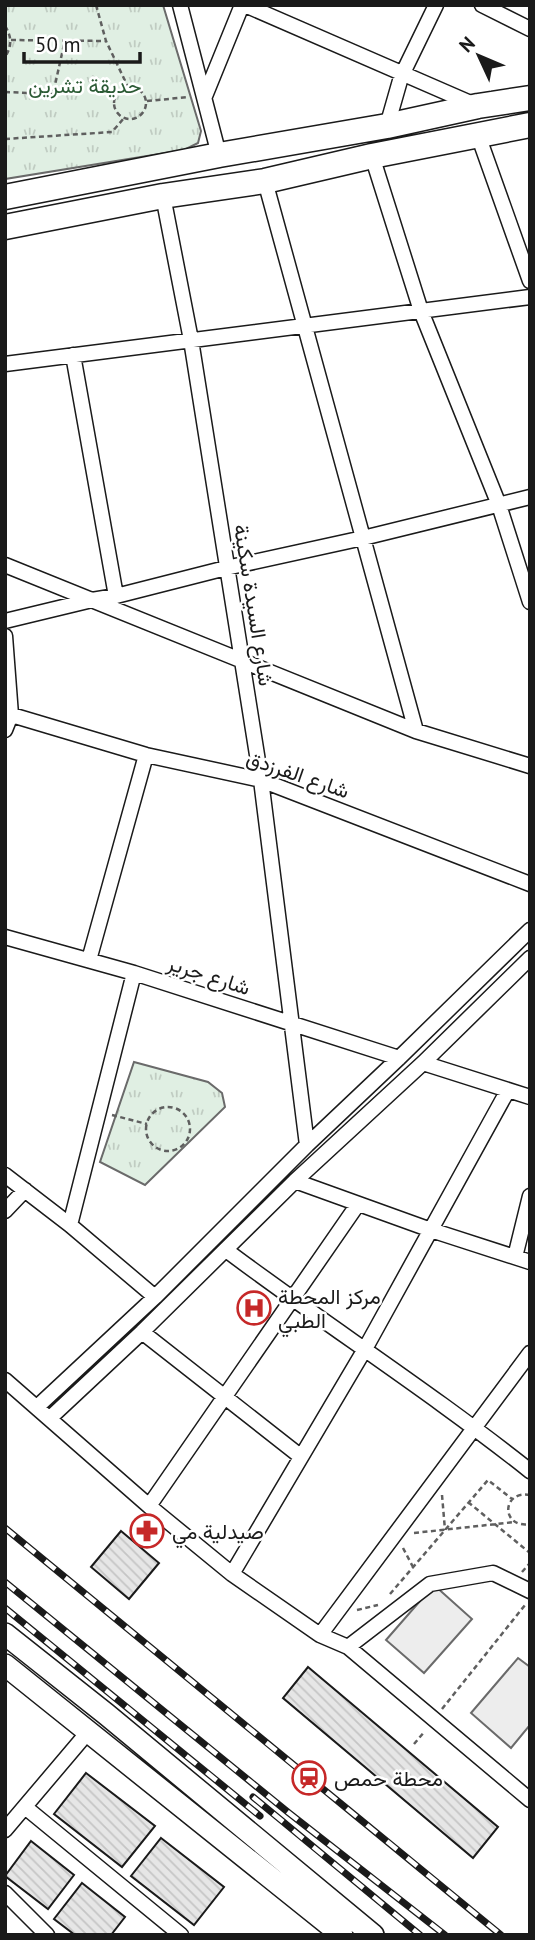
<svg xmlns="http://www.w3.org/2000/svg" width="535" height="1940" viewBox="0 0 535 1940" font-family="'PT Sans',Vazirmatn,sans-serif">
<style>
.park{fill:url(#park-tufts);stroke:#6a6a6a;stroke-width:2}
.parking{fill:#ededed;stroke:#6a6a6a;stroke-width:2}
.building{fill:url(#building-back-hatch);stroke:#1a1a1a;stroke-width:2}
.lines{fill:none;stroke-linecap:round;stroke-linejoin:round}
.street-casing{stroke:#1a1a1a;stroke-width:17}
.primary-casing{stroke:#1a1a1a;stroke-width:24}
.highway-casing{stroke:#1a1a1a;stroke-width:27}
.path{stroke:#5f5f5f;stroke-width:2.5;stroke-dasharray:5 3.5;stroke-linecap:butt}
.street{stroke:#fff;stroke-width:14}
.primary{stroke:#fff;stroke-width:21}
.highway{stroke:#fff;stroke-width:24}
.rail-casing{stroke:#1a1a1a;stroke-width:7}
.rail{stroke:#fff;stroke-width:4.5;stroke-dasharray:13;stroke-linecap:butt}
.labels{text-anchor:middle;dominant-baseline:central;stroke-width:5;stroke-linejoin:round;paint-order:stroke}
.park-label{font-size:21px;fill:#2b5a34;stroke:#fff}
.street-label{font-size:21px;fill:#1a1a1a;stroke:#fff}
.poi-label{font-size:21px;fill:#1a1a1a;stroke:#fff;text-anchor:start}
</style>
<defs>
<pattern id="park-tufts" width="24" height="20" patternUnits="userSpaceOnUse" patternTransform="scale(1.75)"><rect width="24" height="20" fill="#e0efe3"/><path d="M3 7l-1-3M5 7V3M7 7l1-3M15 17l-1-3M17 17v-4M19 17l1-3" fill="none" stroke="#c0ccc2"/></pattern>
<pattern id="building-back-hatch" width="6" height="6" patternUnits="userSpaceOnUse" patternTransform="scale(1.75)"><rect width="6" height="6" fill="#e6e6e6"/><path d="M-1 5l2 2M0 0l6 6M5-1l2 2" fill="none" stroke="#c5c5c5"/></pattern>
</defs>
<rect width="100%" height="100%" fill="#fff"/>
<path class="park" d="M5 5H163L201 131 198 143 184 150 5 179Z
M134 1062 208 1082 222 1093 225 1107 145 1185 100 1162Z"/>
<path class="parking" d="M434 1585 472 1619 424 1673 386 1640Z
M518 1658 530 1667V1725L511 1748 471 1713Z"/>
<path class="building" d="M121 1531 159 1563 129 1599 91 1567Z
M308 1667 498 1827 473 1858 283 1698Z
M86 1773 155 1826 122 1867 54 1814Z
M161 1838 224 1887 194 1925 131 1876Z
M31 1841 74 1875 48 1909 5 1876Z
M82 1883 125 1917 111 1935H75L54 1919Z"/>
<g class="lines">
<defs>
<path id="street" d="M180 5 219 155
M245 5 475 105
M482 5 530 29
M205 96 242 5
M387 126 401 77 436 5
M478 135 530 281
M372 156 421 311 499 505 530 602
M265 181 416 731
M163 196 191 340 261 780 307 1145
M73 355 116 596
M5 364 530 297
M5 565 416 731 530 766
M5 621 92 600 116 596 226 568 363 538 530 497
M5 636 11 715 5 730
M5 713 146 755 261 780 530 884
M5 937 134 973 399 1058
M89 960 146 755
M423 1063 530 1097
M5 1175 70 1225 155 1297
M295 1181 431 1230 530 1262
M5 1211 25 1190
M70 1225 134 973
M226 1250C326 1325 432 1393 530 1471
M515 1257 530 1196
M142 1332 300 1456
M5 1380 149 1506 232 1574 320 1635 348 1647 530 1800
M37 1407 155 1297 307 1145 399 1058 530 930
M50 1418 142 1332 295 1181 423 1063 530 958
M149 1506 358 1204
M232 1574 365 1349 508 1090
M320 1635 530 1353
M348 1647 430 1584 493 1573 530 1591
M25 1807 181 1935
M5 1830 88 1732
M5 1893 47 1935"/>
<path id="primary" d="M5 1634 106 1714 373 1935
M5 1665 342 1935"/>
<path id="highway" d="M5 197 219 155 387 126 478 106 530 98
M5 227 163 196 265 181 372 156 530 125"/>
</defs>
<use href="#street" class="street-casing"/>
<use href="#primary" class="primary-casing"/>
<use href="#highway" class="highway-casing"/>
<path class="path" d="M96 5 106 41 128 87
M5 26C12 37 12 46 5 57
M11 40 106 41
M114 103a16 16 0 1 1 32 0a16 16 0 1 1-32 0Z
M5 92 53 94 65 40
M147 101 189 97
M5 139 112 132 124 118
M146 1129a22 22 0 1 1 44 0a22 22 0 1 1-44 0Z
M112 1115 147 1124
M442 1495 445 1530
M530 1495C501 1490 501 1529 530 1524
M468 1502 530 1553
M414 1533 515 1522
M403 1548 413 1567
M522 1572 530 1563
M390 1594 488 1480 512 1499
M357 1610 378 1605
M442 1709 525 1605
M414 1744 425 1731"/>
<use href="#street" class="street"/>
<use href="#primary" class="primary"/>
<use href="#highway" class="highway"/>
<defs>
<path id="rail" d="M5 1528 501 1935
M5 1582 289 1813 445 1935
M5 1608 260 1816
M253 1797 420 1935"/>
</defs>
<use href="#rail" class="rail-casing"/>
<use href="#rail" class="rail"/>
</g>
<defs>
<symbol id="hospital-ring" viewBox="-11 -11 22 22"><circle r="9.5" fill="#fff" stroke="#c62828" stroke-width="1.5"/><path d="M-5-5h3v3.5h4V-5h3V5h-3V1.5h-4V5h-3Z" fill="#c62828"/></symbol>
<symbol id="pharmacy-ring" viewBox="-11 -11 22 22"><circle r="9.5" fill="#fff" stroke="#c62828" stroke-width="1.5"/><path d="M-2-6h4v4h4v4h-4v4h-4v-4h-4v-4h4Z" fill="#c62828"/></symbol>
<symbol id="station-ring" viewBox="-11 -11 22 22"><circle r="9.5" fill="#fff" stroke="#c62828" stroke-width="1.5"/><path d="M-3-6H3Q5-6 5-4V2Q5 4 3 4L4.5 6H3L1.5 4h-3L-3 6H-4.5L-3 4Q-5 4-5 2V-4Q-5-6-3-6ZM-3.5-4v3h7v-3ZM-3.5 1v1.5H-2V1ZM2 1v1.5H3.5V1Z" fill="#c62828"/></symbol>
</defs>
<g fill-rule="evenodd">
<use href="#hospital-ring" x="235" y="1289" width="38" height="38"/>
<use href="#pharmacy-ring" x="128" y="1512" width="38" height="38"/>
<use href="#station-ring" x="290" y="1759" width="38" height="38"/>
</g>
<g class="labels">
<g class="park-label">
<text x="85" y="85">حديقة تشرين</text>
</g>
<g class="street-label">
<text transform="translate(254 605) rotate(81)">شارع السيدة سكينة</text>
<text transform="translate(298 774) rotate(19)">شارع الفرزدق</text>
<text transform="translate(209 975) rotate(18)">شارع جرير</text>
</g>
<g class="poi-label">
<text x="278" y="1296">مركز المحطة<tspan x="278" dy="24">الطبي</tspan></text>
<text x="172" y="1531">صيدلية مي</text>
<text x="334" y="1778">محطة حمص</text>
</g>
</g>
<rect width="535" height="1940" fill="none" stroke="#1a1a1a" stroke-width="14"/>
<g transform="translate(479 56) rotate(314)" stroke="#ffffff" stroke-width="5" paint-order="stroke">
<path d="M0-5L12 26L0 18L-12 26Z" fill="#1a1a1a"/>
<text y="-10" font-size="19" font-weight="bold" text-anchor="middle" fill="#1a1a1a">N</text>
</g>
<path d="M24 52v10h116v-10" fill="none" stroke="#1a1a1a" stroke-width="3.5"/>
<text x="35" y="52" font-size="21" fill="#1a1a1a" stroke="#ffffff" stroke-width="5" paint-order="stroke">50 m</text>
</svg>
